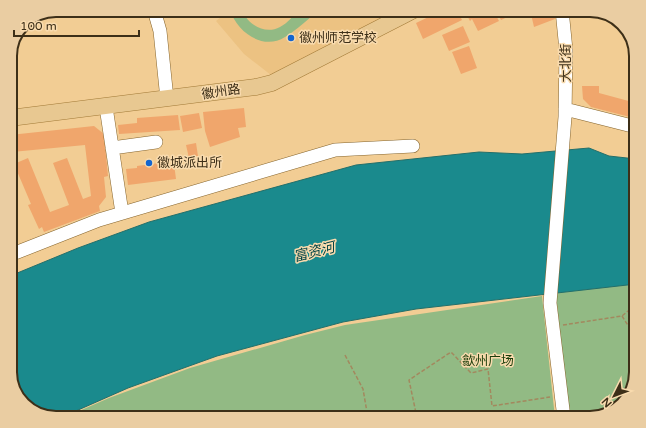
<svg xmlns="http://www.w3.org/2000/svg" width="646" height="428" viewBox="0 0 646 428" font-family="'Varela Round','Noto Sans SC',sans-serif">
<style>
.built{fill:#ecc282}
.green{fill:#92ba84}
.water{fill:#1a8a8d;stroke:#246f6a}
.building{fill:#f0a66c}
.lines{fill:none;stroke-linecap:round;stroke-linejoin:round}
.minor-casing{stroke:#85642c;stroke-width:14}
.major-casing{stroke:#a27a37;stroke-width:17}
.path{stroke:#a3885e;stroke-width:1.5;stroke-dasharray:4 2;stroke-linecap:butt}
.minor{stroke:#fff;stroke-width:13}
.major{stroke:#e8c891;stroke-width:16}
.poi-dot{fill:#1465cf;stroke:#f9dbae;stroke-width:1.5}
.labels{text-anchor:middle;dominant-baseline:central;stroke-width:3;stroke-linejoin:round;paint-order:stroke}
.poi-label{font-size:13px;fill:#3d2f18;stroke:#f9dbae;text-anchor:start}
.street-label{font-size:13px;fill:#3d2f18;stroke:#f9dbae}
.park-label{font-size:13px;fill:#1a3d0a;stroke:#f9dbae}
.water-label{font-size:14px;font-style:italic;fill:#024345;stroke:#f9dbae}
.rim{fill:none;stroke:#3d2f18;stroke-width:2}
</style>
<rect width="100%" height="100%" fill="#f2cd94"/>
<path class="built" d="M216 10H397L276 79 244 54 216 21 222 16Z"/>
<path class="green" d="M230 10H242C248 25 265 35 280 27 288 23 293 15 300 11 305 8 314 10 319 10 308 19 297 30 285 37 263 51 237 32 230 10Z
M618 284H636V372L628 398 613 412 590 418H568L556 293Z
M542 296 555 418H63L109 398 190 368 305 335 345 325Z"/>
<path class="water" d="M589 148 609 156 636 159V284L416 309 343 322 217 356 128 388 60 418 30 410 10 374V276L78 248 149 222 356 165 479 152 522 154Z"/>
<path class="building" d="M443 10H457L462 20 423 39 416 23Z
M464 10H478L481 15 493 10 499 21 478 31 472 19 470 21Z
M496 10H535L514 14 501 20Z
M546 10H552L555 19 534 27 531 14Z
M463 26 470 42 449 51 442 35Z
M469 46 477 68 461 74 452 52Z
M582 86H599V93L636 103 634 118 591 107 583 99Z
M244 108 246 127 238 128 240 137 210 147 205 131 203 112Z
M199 113 202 128 183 132 180 116Z
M178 115 180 130 119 134 118 125 137 123V118Z
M94 126 104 134 108 176 104 177 106 197 99 206 100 211 44 232 42 227 39 229 28 205 31 204 14 164 28 158 50 212 69 205 53 163 67 158 83 199 91 196 85 145 12 152 10 135Z
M196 143 198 156 189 158 186 145Z
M166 162V165L174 164 176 179 128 185 126 169 137 168V166Z
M10 226 17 242 10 244Z"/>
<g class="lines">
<defs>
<path id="minor" d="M154 10 160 31 167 99
M562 10 566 50 565 117 550 303 564 418
M106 107 122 213
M565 109 636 127
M112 148 156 142
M10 189V210
M10 255 99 220 335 150 413 146"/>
<path id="major" d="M10 118 256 87 272 83 414 10"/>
</defs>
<use href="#minor" class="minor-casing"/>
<use href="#major" class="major-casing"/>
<path class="path" d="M622 316 636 338
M563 325 622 316 628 311 636 313
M345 355 363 389 368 418
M426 418 416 413 409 380 451 352 471 373 488 369 492 406 550 397"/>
<use href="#minor" class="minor"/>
<use href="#major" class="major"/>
</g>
<g class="poi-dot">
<circle cx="291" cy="38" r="4"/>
<circle cx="149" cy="163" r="4"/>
</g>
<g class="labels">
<g class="poi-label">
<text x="299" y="38">徽州师范学校</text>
<text x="157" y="163">徽城派出所</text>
</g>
<g class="street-label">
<text transform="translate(566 63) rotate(-90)">大北街</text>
<text transform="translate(221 92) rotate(-8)">徽州路</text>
</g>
<g class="park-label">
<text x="488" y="361">歙州广场</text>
</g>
<g class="water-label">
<text transform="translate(314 252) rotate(-14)">富资河</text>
</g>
</g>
<path d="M0 0H646V428H0ZM56 17H590A39 39 0 0 1 629 56V372A39 39 0 0 1 590 411H56A39 39 0 0 1 17 372V56A39 39 0 0 1 56 17Z" fill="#eacda2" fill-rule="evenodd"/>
<path class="rim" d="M56 17H590A39 39 0 0 1 629 56V372A39 39 0 0 1 590 411H56A39 39 0 0 1 17 372V56A39 39 0 0 1 56 17Z"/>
<g transform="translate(614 396) rotate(228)" stroke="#f9dbae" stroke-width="3" paint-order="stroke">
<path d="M0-3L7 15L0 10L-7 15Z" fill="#3d2f18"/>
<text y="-6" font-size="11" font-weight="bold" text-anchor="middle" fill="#3d2f18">N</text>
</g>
<path d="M14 30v6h125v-6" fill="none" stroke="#3d2f18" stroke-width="2"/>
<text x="20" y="30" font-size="12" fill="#3d2f18" stroke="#f9dbae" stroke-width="3" paint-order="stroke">100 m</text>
</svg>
